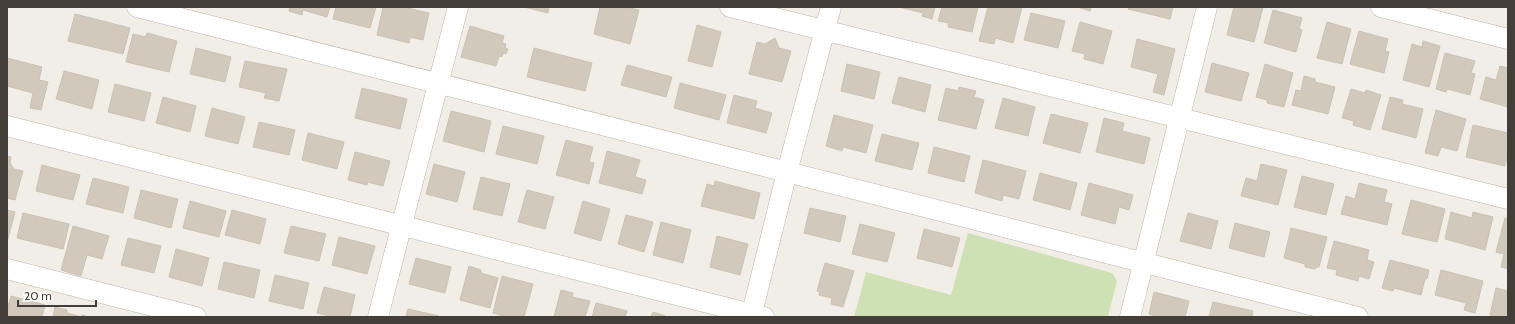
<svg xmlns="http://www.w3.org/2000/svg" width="1515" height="324" font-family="Cabin,sans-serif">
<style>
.green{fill:#cee1b4}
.building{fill:#d2c9bd;stroke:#cbc1b2}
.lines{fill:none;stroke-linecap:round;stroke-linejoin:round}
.minor-casing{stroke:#bcb5aa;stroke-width:21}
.minor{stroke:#fff;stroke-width:20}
</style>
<rect width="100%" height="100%" fill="#f1eee7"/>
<!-- green -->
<path class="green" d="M968,233L1112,273L1117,281L1108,317H854L866,272L951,295Z"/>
<!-- building -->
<path class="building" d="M290,7H330L327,17L303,10L302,15L289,11Z
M336,7H376L370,28L333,19Z
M383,7H403L429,13L423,40L410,37L409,43L377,35Z
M524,7H549L548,13Z
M600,7H625L639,10L630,44L594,34Z
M899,7H935L932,19L922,16L923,13Z
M942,7H978L972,32L948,27L949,23L938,21Z
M988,7H1022L1013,43L995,38L994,44L979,41Z
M1077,7H1091L1090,11Z
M1129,7H1173L1170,19L1128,9Z
M1234,7H1263L1254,42L1227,35Z
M1273,10L1302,18L1299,29L1302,30L1296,52L1264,43Z
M1031,13L1065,21L1058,48L1024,40Z
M75,14L130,28L123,54L68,41Z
M1080,22L1112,31L1103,64L1084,59L1085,54L1072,51Z
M1327,22L1351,29L1342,64L1317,58Z
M697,25L721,32L712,67L688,61Z
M470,26L504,36L502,43L506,44L505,48L508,49L506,54L503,53L502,57L499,56L496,66L461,57Z
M1359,31L1388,39L1385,51L1389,52L1384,73L1350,64Z
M147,33L177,41L169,72L126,62L133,34L146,37Z
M775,38L779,48L791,51L782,82L749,74L757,42L765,44Z
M1137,39L1175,49L1164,95L1153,92L1158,74L1131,67Z
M1423,41L1440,46L1429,87L1403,80L1412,44L1422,47Z
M196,48L231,57L225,82L190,74Z
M534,48L592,63L585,91L527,77Z
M1445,53L1475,61L1471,73L1475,74L1470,95L1447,89L1446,92L1436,89Z
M7,58L42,67L39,80L48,82L41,110L30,108L33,93L7,86Z
M245,61L287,69L279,101L264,98L266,93L239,87Z
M1212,63L1249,73L1241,101L1205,92Z
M847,64L880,72L874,99L841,91Z
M1265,64L1293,73L1284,107L1267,103V100L1256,97Z
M627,65L672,77L666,97L621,85Z
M1500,66L1508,68V107L1480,99L1486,77L1496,80Z
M64,71L99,80L92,109L56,99Z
M1304,76L1315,79V82L1335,87L1328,114L1292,105L1296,90L1301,91Z
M899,77L931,85L925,112L892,103Z
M680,83L726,95L719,120L674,108Z
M115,84L151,93L144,121L108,112Z
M959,87L976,91L974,97L984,100L976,129L938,120L946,88L958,91Z
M362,88L407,99L400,129L355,118Z
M1351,89L1365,93L1366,90L1381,95L1370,130L1353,125L1354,121L1342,118Z
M734,95L757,101L755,108L772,113L766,133L727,123Z
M163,97L196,106L190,132L156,123Z
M1390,97L1403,100L1402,104L1423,109L1416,138L1382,129Z
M1003,98L1035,107L1028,136L995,128Z
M212,108L245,117L238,144L205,136Z
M1436,110L1466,119L1457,151L1441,147L1438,156L1425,153Z
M451,111L491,121L484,152L443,141Z
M1051,114L1088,123L1080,153L1043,143Z
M834,115L873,125L866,153L843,147L842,151L826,146Z
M1104,118L1124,123L1122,131L1150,138L1144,164L1096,152Z
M259,122L295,130L289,155L253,147Z
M1473,125L1508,133V153L1505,166L1466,157Z
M503,126L544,136L537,164L496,154Z
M308,133L344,142L337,169L302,160Z
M882,134L919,143L912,170L875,161Z
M566,140L593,147L589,162L594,163L589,184L556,175Z
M934,147L970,156L964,182L928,173Z
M607,151L640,160L635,177L646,180L642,194L599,183Z
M355,152L390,161L383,186L368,182L367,185L348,180Z
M7,156L11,157L10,163L14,169L23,171L15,200L7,198Z
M983,160L1026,171L1019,199L1003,195L1002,201L975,193Z
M434,164L465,172L457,202L426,194Z
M1261,164L1287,170L1278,205L1241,196L1246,178L1257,181Z
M42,165L80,175L73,200L36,191Z
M1040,173L1077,183L1070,210L1033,200Z
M1302,176L1334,184L1326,215L1294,207Z
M481,177L510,184L502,216L473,209Z
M93,178L129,187L123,213L86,204Z
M715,181L760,193L754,219L701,206L707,184L714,186Z
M1089,183L1133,195L1129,210L1119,207L1115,224L1081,215Z
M1359,183L1387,190L1384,202L1392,204L1387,225L1341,214L1346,196L1355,199Z
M141,190L178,199L171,228L134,218Z
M527,190L554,197L545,229L518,222Z
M1411,200L1445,209L1437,242L1402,234Z
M190,201L226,211L219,237L183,228Z
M583,201L610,209L601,241L574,233Z
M810,208L846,216L840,242L804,233Z
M7,210L15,212L7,242Z
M232,210L266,219L260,244L225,235Z
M1451,212L1472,218L1473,212L1493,217L1485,250L1445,239Z
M23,213L69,224L63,249L17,238Z
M1188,213L1218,221L1211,249L1180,241Z
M626,215L653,222L644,252L618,244Z
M1505,218L1508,219V269L1501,267L1504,254L1496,252Z
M661,222L691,230L683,263L653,255Z
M1235,223L1270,232L1264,257L1229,248Z
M860,224L895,233L887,262L852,254Z
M73,226L109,236L102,259L87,255L81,276L61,270Z
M291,226L326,234L319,261L284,253Z
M1291,228L1327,237L1319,267H1316L1315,269L1305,267V264L1284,258Z
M924,229L960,238L952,267L917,258Z
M717,236L748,244L740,275L710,267Z
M339,237L375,246L367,274L332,265Z
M128,238L161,246L154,273L121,265Z
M1334,241L1369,250L1367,260L1374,262L1369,279L1359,276L1358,281L1336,275L1337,270L1327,268Z
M176,249L209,258L202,286L169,277Z
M416,258L451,267L445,293L409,284Z
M1390,260L1429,270L1427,279H1425L1421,295L1394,288L1393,291L1382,288Z
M224,262L260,270L254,298L218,289Z
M825,263L854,271L843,307L831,304L832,298L819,295L820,292L817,291Z
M469,266L481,270V273L498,278L490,308L460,300Z
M1441,270L1483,281L1475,313L1464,310L1466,303L1435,295Z
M275,275L309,283L303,309L269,301Z
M502,276L533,284L524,317H507L493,313Z
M324,287L355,295L350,317H334L317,313Z
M1496,288L1508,291V317H1499L1490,315Z
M561,290L573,293L572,297L590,301L585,317H554Z
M1154,292L1189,301L1185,317H1159L1149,314Z
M11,296L45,305L42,317H7V310Z
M1213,302L1253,311L1252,317H1209Z
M596,303L627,311L625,317H592Z
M55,307L67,310V313L82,317V315L89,317H53Z
M408,309L439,316V317H406Z
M653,312L665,316L651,317Z"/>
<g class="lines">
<defs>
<path id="minor" d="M137,7L1358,317
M730,7L1508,199
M1381,7L1508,39
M7,126L764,317
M7,269L196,317
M378,317L458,7
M751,317L787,172L831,7
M1130,317L1207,7"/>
</defs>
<!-- minor casing -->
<use href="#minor" class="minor-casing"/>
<!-- minor -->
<use href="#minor" class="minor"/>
</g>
<!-- border -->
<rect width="1515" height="324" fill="none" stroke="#433e37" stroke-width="16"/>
<!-- scale -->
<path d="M18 300v6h78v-6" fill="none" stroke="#433e37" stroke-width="2"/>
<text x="24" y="300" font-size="12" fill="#433e37" stroke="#ffffff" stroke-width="3" paint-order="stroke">20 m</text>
</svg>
